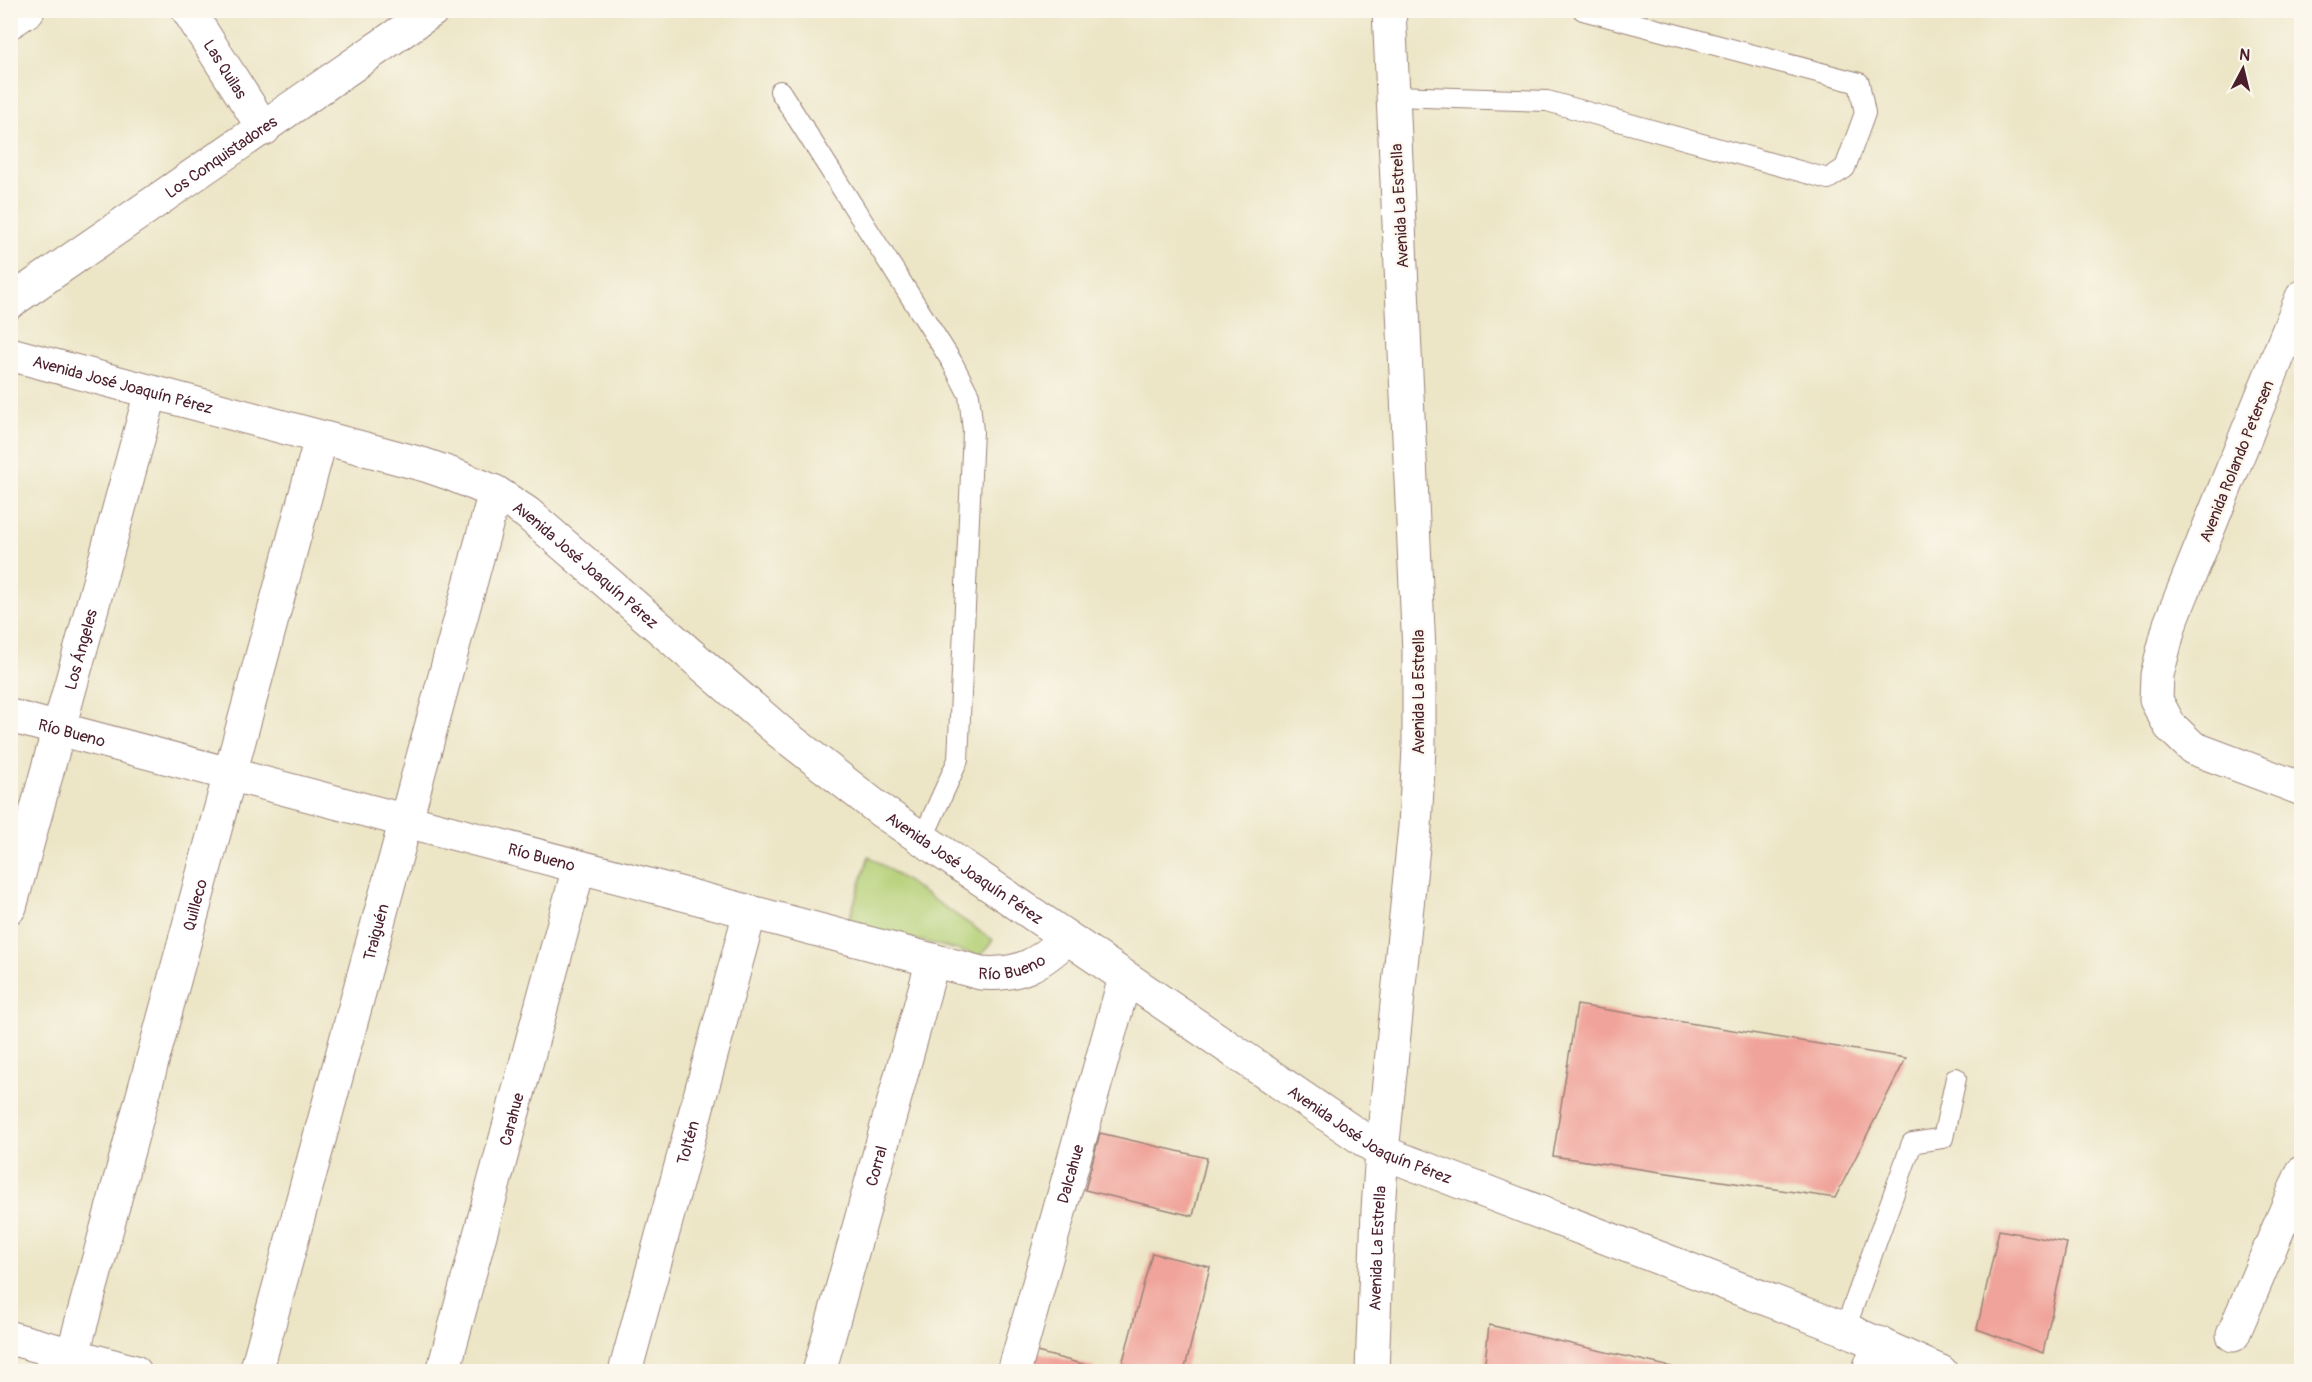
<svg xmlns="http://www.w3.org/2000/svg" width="2312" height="1382" font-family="Pangolin,sans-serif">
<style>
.green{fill:#b3cf75;stroke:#7e7750;stroke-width:1.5}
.building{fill:#f0a39a}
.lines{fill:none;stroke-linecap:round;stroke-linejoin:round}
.lane-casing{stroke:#9b8278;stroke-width:22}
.street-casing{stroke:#9b8278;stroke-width:35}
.secondary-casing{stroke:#9b8278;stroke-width:35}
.primary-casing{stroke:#9b8278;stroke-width:35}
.lane{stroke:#fff;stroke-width:20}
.street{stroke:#fff;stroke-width:33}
.secondary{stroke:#fff;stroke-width:33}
.primary{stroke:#fff;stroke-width:33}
.labels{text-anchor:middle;stroke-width:4.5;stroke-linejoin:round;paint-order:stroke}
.street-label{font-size:16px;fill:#4a1f2b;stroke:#fbf7ec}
</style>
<rect width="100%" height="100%" fill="#fbf7ec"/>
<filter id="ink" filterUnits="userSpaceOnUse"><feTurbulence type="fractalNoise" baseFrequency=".0167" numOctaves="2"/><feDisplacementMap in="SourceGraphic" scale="12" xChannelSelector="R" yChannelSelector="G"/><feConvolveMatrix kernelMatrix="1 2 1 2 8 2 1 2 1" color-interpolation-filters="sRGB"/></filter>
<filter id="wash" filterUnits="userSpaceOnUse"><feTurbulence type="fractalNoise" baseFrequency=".008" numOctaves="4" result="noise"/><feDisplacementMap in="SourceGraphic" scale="24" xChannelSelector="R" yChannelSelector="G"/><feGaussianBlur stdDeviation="1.35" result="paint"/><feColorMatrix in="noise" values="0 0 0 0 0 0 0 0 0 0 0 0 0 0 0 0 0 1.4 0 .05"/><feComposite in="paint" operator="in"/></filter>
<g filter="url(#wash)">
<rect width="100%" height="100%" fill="#ece5c6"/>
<!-- green -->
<path class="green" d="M869,856L993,940L981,956L848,923Z"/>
<g id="blocks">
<!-- building -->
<path class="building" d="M1577,1005L1906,1058L1835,1198L1553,1156Z
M1100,1133L1207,1158L1193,1216L1085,1190Z
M1999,1230L2067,1243L2043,1353L1977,1329Z
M1152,1253L1210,1267L1184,1372H1138L1121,1368Z
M1489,1325L1689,1371V1372H1484Z
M1033,1351L1094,1367L1093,1372H1028Z"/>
</g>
</g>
<g filter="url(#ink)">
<use href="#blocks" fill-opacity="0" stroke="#9b8278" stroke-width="1.5"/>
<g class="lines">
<defs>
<path id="lane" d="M780,91L952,362L969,395L973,431L958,760L922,840
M1393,96L1547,101L1828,179L1845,168L1865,113L1859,83L1583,10
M1845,1329L1912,1143L1943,1138L1956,1078"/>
<g id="street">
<path id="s1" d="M188,10L264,129"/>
<path d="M10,22L28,10"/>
<path d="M2302,297L2170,624L2157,675L2156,700L2170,726L2193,748L2302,789"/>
<path id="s2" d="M10,716L981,973C1019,976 1040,964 1067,938"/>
<path id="s3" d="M10,907L151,392"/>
<path d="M2233,1335L2302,1173"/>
<path d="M10,1338L135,1372"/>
<path id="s4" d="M68,1372L321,438"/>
<path id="s5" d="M256,1372L495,492"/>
<path id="s6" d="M443,1372L579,867"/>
<path id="s7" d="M625,1372L750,912"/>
<path id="s8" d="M819,1372L933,960"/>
<path id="s9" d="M1014,1372L1125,978"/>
</g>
<g id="secondary">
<path id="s10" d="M10,302L433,10"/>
<path id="s11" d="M1372,1372L1378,1210L1382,1152L1415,827L1419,748V651L1389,10"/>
<path d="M1868,1372L1879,1343"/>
</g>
<g id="primary">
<path id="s12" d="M10,354L425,465L451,474L495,492L527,513L780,732L880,810L1382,1152L1845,1329L1941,1372"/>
</g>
</defs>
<!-- lane casing -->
<use href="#lane" class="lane-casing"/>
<!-- street casing -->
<use href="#street" class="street-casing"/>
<!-- secondary casing -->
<use href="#secondary" class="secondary-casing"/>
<!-- primary casing -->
<use href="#primary" class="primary-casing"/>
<!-- lane -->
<use href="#lane" class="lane"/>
<!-- street -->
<use href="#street" class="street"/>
<!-- secondary -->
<use href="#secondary" class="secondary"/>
<!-- primary -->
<use href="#primary" class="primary"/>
</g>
</g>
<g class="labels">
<!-- street labels -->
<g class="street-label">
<text dy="6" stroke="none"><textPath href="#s1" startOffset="70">Las Quilas</textPath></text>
<text dy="6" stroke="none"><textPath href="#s10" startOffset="256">Los Conquistadores</textPath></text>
<text transform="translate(1399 206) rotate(-93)" y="6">Avenida La Estrella</text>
<text dy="6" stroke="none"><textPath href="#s12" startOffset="117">Avenida José Joaquín Pérez</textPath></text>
<text transform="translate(2236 461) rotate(-68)" y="6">Avenida Rolando Petersen</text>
<text dy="6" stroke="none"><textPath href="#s12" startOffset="621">Avenida José Joaquín Pérez</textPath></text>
<text dy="6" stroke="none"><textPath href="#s3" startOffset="267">Los Ángeles</textPath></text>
<text transform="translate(1418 692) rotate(-90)" y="6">Avenida La Estrella</text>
<text dy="6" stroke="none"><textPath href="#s2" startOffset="64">Río Bueno</textPath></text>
<text dy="6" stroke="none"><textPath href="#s2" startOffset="550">Río Bueno</textPath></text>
<text dy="6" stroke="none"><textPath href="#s12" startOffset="1107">Avenida José Joaquín Pérez</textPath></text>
<text dy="6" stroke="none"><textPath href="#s4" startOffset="484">Quilleco</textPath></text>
<text dy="6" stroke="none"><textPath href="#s5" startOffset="456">Traiguén</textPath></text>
<text dy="6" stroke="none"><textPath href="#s2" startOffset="1036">Río Bueno</textPath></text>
<text dy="6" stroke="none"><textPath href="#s6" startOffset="262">Carahue</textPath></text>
<text dy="6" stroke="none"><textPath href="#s12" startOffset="1593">Avenida José Joaquín Pérez</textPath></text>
<text dy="6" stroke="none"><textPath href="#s7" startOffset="238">Toltén</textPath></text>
<text dy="6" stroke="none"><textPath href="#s8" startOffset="214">Corral</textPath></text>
<text dy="6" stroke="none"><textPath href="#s9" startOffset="206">Dalcahue</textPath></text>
<text dy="6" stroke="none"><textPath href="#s11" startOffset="124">Avenida La Estrella</textPath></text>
</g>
</g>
<!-- margin -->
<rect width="2312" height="1382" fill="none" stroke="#fbf7ec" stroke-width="36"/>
<!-- north arrow -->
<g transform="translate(2243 69) rotate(7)" stroke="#fbf7ec" stroke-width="4.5" paint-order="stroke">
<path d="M0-4.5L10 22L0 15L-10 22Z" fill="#4a1f2b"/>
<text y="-9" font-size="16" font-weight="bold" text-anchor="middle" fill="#4a1f2b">N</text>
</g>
</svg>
